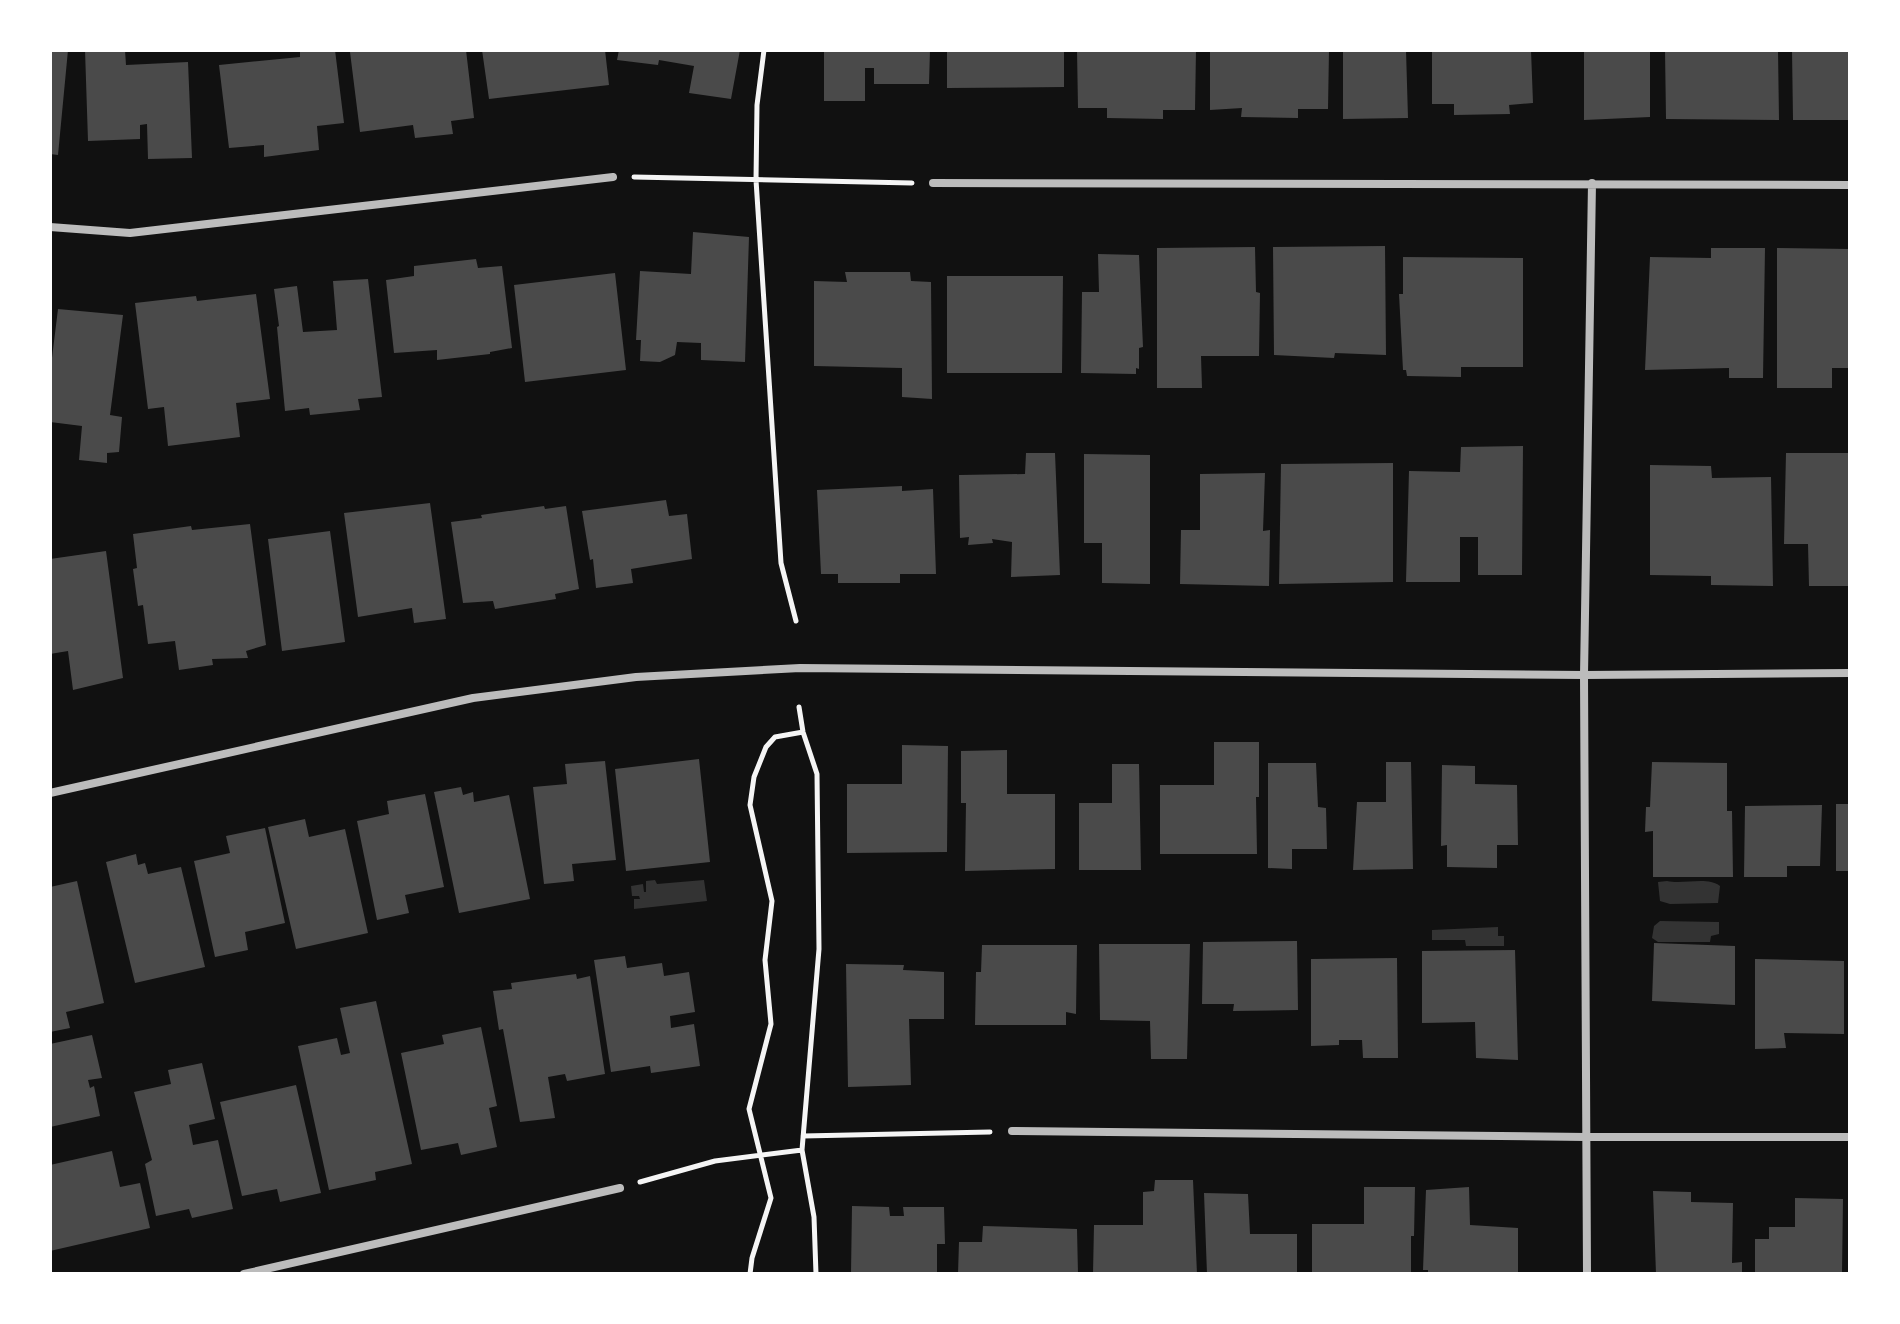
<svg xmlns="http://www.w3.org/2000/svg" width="1900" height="1324" font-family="'DejaVu Sans',sans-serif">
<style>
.water{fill:#333}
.building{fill:#4a4a4a}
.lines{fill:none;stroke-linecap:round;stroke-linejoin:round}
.path{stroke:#f5f5f5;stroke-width:5}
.minor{stroke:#bcbcbc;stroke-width:8}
</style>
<rect width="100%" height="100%" fill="#111"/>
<!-- water -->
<path class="water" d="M655,880L657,884L704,880L707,901L634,909V899H640L639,896H632L631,886L643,884L644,892H646V881Z
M1667,881C1683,885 1707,876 1720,886L1718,903L1670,904L1660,901L1658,882Z
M1660,921L1719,922V934L1711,936L1710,942H1658L1652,938L1654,926Z
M1498,927V936H1504V946H1466L1465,940H1432V930Z"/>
<!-- building -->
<path class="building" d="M50,50H68L58,155L50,154Z
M85,50H125L126,65L188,62L192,158L148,159L147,124L140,125V139L88,141Z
M335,50L344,123L317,126L319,150L264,157V145L229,148L219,65L300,57V51Z
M363,50H466L474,118L451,121L453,134L415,138L413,125L360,132L350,52Z
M482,50H605L609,85L489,99Z
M619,50H740L731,99L689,93L694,66L659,60L658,65L617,60Z
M824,50H930L929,84H874V68H865V101H824Z
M947,50H1064V87L947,88Z
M1077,50H1196L1195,110H1163V119L1107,118V108H1078Z
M1210,50H1329L1328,109H1298V118L1241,117L1242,108L1210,110Z
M1343,50H1406L1408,118L1343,119Z
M1432,50H1531L1533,103L1509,105L1510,114L1454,115V104H1432Z
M1584,50H1650V117L1584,120Z
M1665,50H1778L1779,120L1666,119Z
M1792,50H1850V120H1793Z
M693,232L749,237L745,362L701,360V343L677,342L675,355L660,362L640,361L641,340H636L640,271L691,274Z
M1385,246L1386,355L1335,353L1334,358L1274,355L1273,247Z
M1255,247L1256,292L1260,293L1259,356H1201L1202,388H1157V248Z
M1711,248H1765L1763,378H1729V368L1645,370L1650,257L1711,258Z
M1777,248L1850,249V368H1832V388H1777Z
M1098,254L1139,255L1143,347L1139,348V369L1136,368V374L1081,373L1082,292H1099Z
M1403,257L1523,258V367H1461V377L1407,376L1406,370H1403L1399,294H1403Z
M476,259L478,268L502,266L512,348L490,352V354L437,360V350L394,353L386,280L414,276V266Z
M845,272H910L911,281L931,282L932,399L902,397V368L814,366V281L847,282Z
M615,273L626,370L525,382L514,285Z
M947,276H1063L1062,373H947Z
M368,279L382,397L358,399L360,410L310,415L309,408L285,411L277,327L279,326L274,289L297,286L303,332L337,330L333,281Z
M256,294L270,399L236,403L240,437L168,446L164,407L148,409L135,303L196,296L197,301Z
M58,309L123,315L110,415L122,417L119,452L107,453V463L79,460L82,426L50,422V374Z
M1523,446L1522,575H1478V537H1460V582H1406L1409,471L1460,472L1461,447Z
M1026,453H1055L1060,575L1011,577L1012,542L992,539L993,543L968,545L969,537L960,538L959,475L1025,474Z
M1786,453H1850V586H1809L1808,544H1784Z
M1084,454L1150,455V584L1102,583V543H1084Z
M1393,463V582L1279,584L1281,464Z
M1650,465L1711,466L1712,478L1771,477L1773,586L1711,585V576L1650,575Z
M1265,473L1263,531L1270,530L1269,586L1180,584L1181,530H1200V474Z
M902,486V491L933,489L936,574H900V583H838V574H821L817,490Z
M666,500L669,516L687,514L692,559L631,569L633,583L596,588L593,559L590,560L582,511Z
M430,503L446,619L414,623L412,608L358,617L344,513Z
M544,506L545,509L566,506L579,589L555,594L556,599L495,609L493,601L463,603L451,522L482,518L481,515Z
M250,524L266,645L246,651L248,658L212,659L213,665L179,670L175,641L148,644L143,605L138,606L133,569L137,568L133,534L191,526L192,530Z
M330,531L345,642L282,651L268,539Z
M106,551L123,678L73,690L68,651L50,654V559Z
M1214,742H1259V797H1256L1257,854H1160V785H1214Z
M902,745L948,746L947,852L847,853V784H902Z
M1007,750V794H1055V869L965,871L966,803H961V751Z
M699,759L710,862L626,871L615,769Z
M605,761L616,860L572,864L574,881L544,884L533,787L567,784L565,764Z
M1386,762H1411L1413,869L1353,870L1357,802H1386Z
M1652,762L1727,763V811H1732L1733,877H1653V831L1645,832L1646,807H1650Z
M1268,763H1316L1318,807L1326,808L1327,849H1292V869L1268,868Z
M1112,764H1139L1141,870H1079V803H1112Z
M1442,765L1475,766V784L1517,785L1518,845H1497V868L1447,867V845L1441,846Z
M461,787L463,795L473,792L474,802L509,795L530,899L459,913L434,792Z
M425,794L444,887L405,895L409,913L377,920L357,821L389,814L387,801Z
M1836,804H1850V871H1836Z
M1822,805L1820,866H1787V877H1744L1745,806Z
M305,819L309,837L345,829L368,933L296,949L268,827Z
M265,828L285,923L245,932L248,950L215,957L194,861L230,853L226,836Z
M136,854L138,865L145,863L148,874L181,867L205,967L135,983L106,862Z
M77,881L104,1003L66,1012L70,1028L50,1032V887Z
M1297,941L1298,1010L1233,1011L1234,1004H1202L1203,942Z
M1654,943L1735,946V1005L1652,1001Z
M1099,944H1190L1187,1059H1151L1150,1021L1100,1020Z
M982,945H1077L1076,1014L1066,1012V1025H975L976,972H981Z
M1515,950L1518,1060L1476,1058L1475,1022L1422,1023V951Z
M625,956L627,968L662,963L664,976L689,972L695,1012L670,1016L671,1028L694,1024L700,1066L651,1073L650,1066L611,1072L594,960Z
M1397,958L1398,1058H1363L1362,1040H1339V1045L1311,1046V959Z
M1755,959L1844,961V1034L1784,1033L1786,1048L1755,1049Z
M846,964L904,965L903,970L944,972V1019H909L911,1085L848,1087Z
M576,974L577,979L590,976L605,1074L567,1081L565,1074L548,1077L555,1118L520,1122L503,1029L499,1030L493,991L512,989L511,983Z
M376,1001L412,1164L375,1172L376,1180L329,1190L298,1046L337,1038L341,1055L350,1053L340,1008Z
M481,1027L497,1106L489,1108L497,1147L461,1155L458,1143L421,1150L401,1053L444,1044L442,1035Z
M92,1035L102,1078L88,1080L90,1088L94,1086L100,1116L50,1127V1044Z
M202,1063L215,1119L189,1125L193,1145L218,1140L233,1209L192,1218L189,1209L156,1216L145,1164L152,1160L134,1092L171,1084L168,1070Z
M296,1085L321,1193L280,1202L277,1189L242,1196L220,1102Z
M112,1151L120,1187L140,1183L150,1228L50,1251V1165Z
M1155,1180H1193L1197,1274H1093L1094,1225H1143V1192L1154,1191Z
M1364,1187H1415L1414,1236H1411V1274H1312V1224H1364Z
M1469,1187L1470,1225L1518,1228V1274H1428V1270H1423L1426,1190Z
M1653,1191L1691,1192V1202L1733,1203L1732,1263L1742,1262V1274H1656Z
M1204,1193L1248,1194L1250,1234H1297V1274H1207Z
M1795,1198L1843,1199L1842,1274H1755V1239H1769V1227H1795Z
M852,1206L889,1207L890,1216H904L903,1207H944L945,1244H937V1274H851Z
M983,1226L1077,1229L1078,1274H958L959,1242H982Z"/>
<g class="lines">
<!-- path -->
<path class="path" d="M764,50L757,105L756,180L781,563L796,621
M634,177L912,183
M799,707L803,732L817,774L819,949L802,1150L814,1217L816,1274
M803,1136L990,1132
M640,1182L715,1161L802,1150
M750,1274L752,1258L771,1198L749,1109L771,1024L765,960L772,901L750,805L754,777L766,747L775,737L803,732"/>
<!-- minor -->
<path class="minor" d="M933,183L1850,185
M50,227L130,233L613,177
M50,793L473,698L636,677L800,668L1584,675L1850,673
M1012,1131L1586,1137H1850
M244,1274L620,1188
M1587,1274L1584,675L1592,183"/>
</g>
<!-- border -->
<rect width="1900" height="1324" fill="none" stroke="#ffffff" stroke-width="104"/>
</svg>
